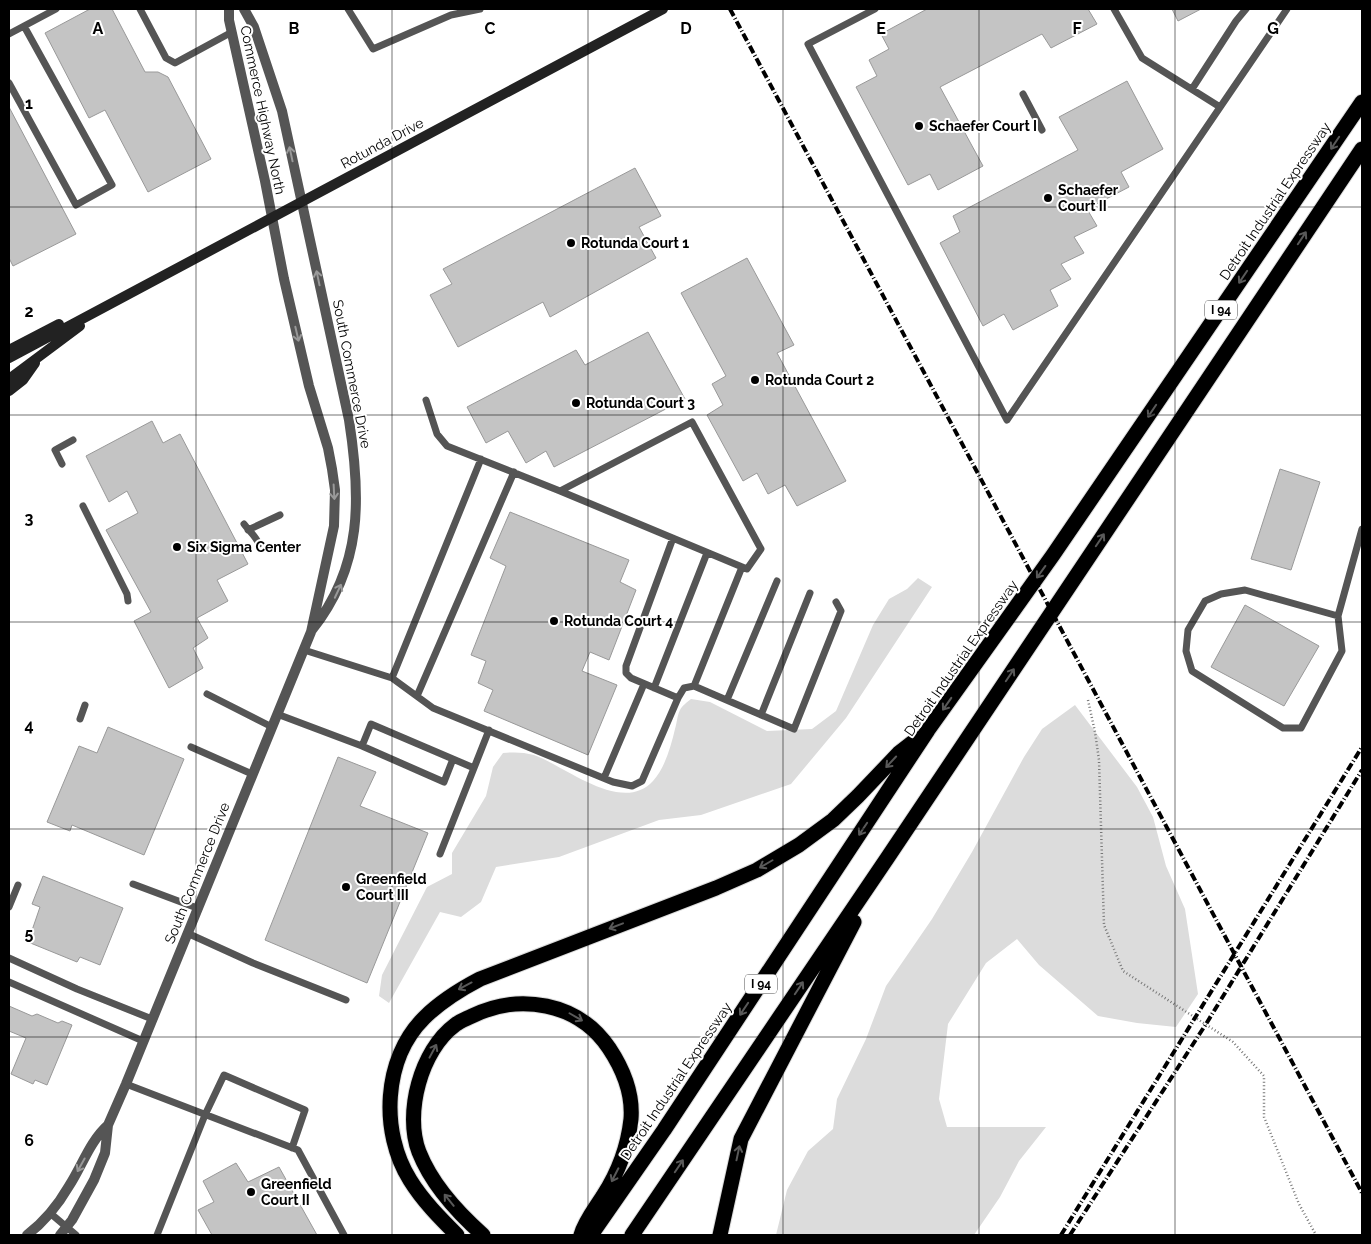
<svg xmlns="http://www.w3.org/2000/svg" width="1371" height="1244" font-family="Raleway,sans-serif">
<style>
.green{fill:#dcdcdc}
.building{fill:#c4c4c4;stroke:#999}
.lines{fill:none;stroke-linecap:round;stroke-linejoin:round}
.highway-casing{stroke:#dbdbdb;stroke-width:17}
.path{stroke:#777;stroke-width:2.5;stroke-dasharray:1 2.5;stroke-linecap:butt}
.lane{stroke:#555;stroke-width:7}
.street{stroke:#555;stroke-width:10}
.secondary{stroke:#222;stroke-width:10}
.highway{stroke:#000;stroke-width:15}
.rail{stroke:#000;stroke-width:4;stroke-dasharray:8 2.5 1 2.5;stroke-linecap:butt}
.oneway{stroke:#595959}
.oneway2{stroke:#999}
.grid{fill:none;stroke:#000;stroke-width:1;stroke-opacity:0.55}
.poi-dot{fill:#000;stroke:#fff;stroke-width:2}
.labels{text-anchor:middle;stroke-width:4;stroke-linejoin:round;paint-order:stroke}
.shield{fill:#fff;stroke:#4c4c4c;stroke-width:1}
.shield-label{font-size:12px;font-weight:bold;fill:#000}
.street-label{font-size:14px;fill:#000;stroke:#fff}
.poi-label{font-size:14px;font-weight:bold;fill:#000;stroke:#fff;text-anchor:start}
.grid-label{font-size:16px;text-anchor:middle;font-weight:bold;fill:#000;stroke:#fff;stroke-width:4;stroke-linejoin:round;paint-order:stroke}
</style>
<rect width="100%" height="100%" fill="#fff"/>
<!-- green -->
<path class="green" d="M918,578L932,587L846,718L791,784L701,815L659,820L559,857L496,867L481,902L461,917L440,912L389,1003L379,996L382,975L427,887L452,874V853L486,796L493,767L503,753C514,752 523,752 534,755C565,766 622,815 653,781C665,768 671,746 675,729C677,723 677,716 680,710C682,706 687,702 691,699L710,702L767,731L812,729L836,711L873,625L889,599L907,589Z
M1075,705L1137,787L1153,817L1166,866L1185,909L1198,994L1176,1027L1137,1023L1098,1016L1039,965L1017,939L986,963L948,1024L939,1099L947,1127H1046L1019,1161L1000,1197L974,1235H776L787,1190L808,1151L833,1129L837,1099L866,1039L886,986L932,919L972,852L1024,757L1042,729Z"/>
<!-- building -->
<path class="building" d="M90,9H112L145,72H158L168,77L211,159L148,192L105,110L89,118L45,33Z
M927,9H1088L1097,24L1051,48L1042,34L940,87L983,166L938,190L930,174L908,185L856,87L877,76L869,60L889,49L881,34Z
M1172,9H1201L1178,21Z
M1127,81L1163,149L1121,172L1129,187L1087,209L1097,226L1074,237L1084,253L1061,264L1071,279L1050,290L1058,306L1013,330L1004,314L983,326L940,243L960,232L953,216L1078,150L1059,117Z
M9,107L76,234L13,266L9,258Z
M635,168L661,216L639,227L656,258L550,317L543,302L458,347L430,295L452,284L443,269Z
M747,258L794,345L777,353L846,481L797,506L785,485L768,494L757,473L743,481L707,415L723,405L712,384L726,376L681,293Z
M648,332L685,399L554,467L546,451L526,463L508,431L486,443L467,407L576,350L585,365Z
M152,421L163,443L180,434L248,564L217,580L228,601L197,618L208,638L193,648L203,668L169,688L134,621L151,612L106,530L138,513L127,491L109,502L86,456Z
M1280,469L1320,482L1291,570L1251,559Z
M510,512L629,560L620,582L636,590L609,660L590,652L582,671L617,685L588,755L484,711L493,690L478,683L486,661L471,655L506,566L490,558Z
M1245,605L1319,646L1284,706L1211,667Z
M108,727L184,759L144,855L72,825L70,831L47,822L79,746L97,753Z
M338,757L376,772L360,806L428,833L367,983L265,940Z
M43,876L123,908L100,965L80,957L77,962L28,942L40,907L32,904Z
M9,1006L32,1016L37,1014L58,1023L62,1021L72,1025L47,1085L35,1080L33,1084L11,1074L26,1038L9,1031Z
M236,1163L248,1182L279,1167L317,1235H212L198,1210L214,1202L203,1181Z"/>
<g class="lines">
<defs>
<path id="highway" d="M457,1235C440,1218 423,1201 410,1180C380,1132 383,1059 424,1018C441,1001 459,990 480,979L716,888L757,870L799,845L833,820L858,796L899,753L917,739
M483,1235C457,1212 432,1185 419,1152C404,1113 421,1050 455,1025C460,1021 466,1019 472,1016C519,993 578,1002 609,1048C623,1069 633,1093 631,1119C628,1146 618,1173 603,1196C595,1209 585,1221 581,1235
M591,1235L664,1130L928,730L1053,555L1362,102
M632,1235L888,857L1362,149
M720,1235L741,1139L854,922"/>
</defs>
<!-- highway casing -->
<use href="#highway" class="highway-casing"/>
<!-- path -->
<path class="path" d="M1088,700L1095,732L1099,760L1104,925L1123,971L1233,1042L1264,1076V1117L1299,1204L1316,1235"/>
<!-- lane -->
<path class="lane" d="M140,9L166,58L175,63L232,32
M348,9L373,49L451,15L480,9
M875,9L808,44L1007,420L1287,9
M1114,9L1142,58L1220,107
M9,34L56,9
M9,83L76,205L112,185L24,26
M1192,89L1236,21L1246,9
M1023,94L1042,130
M426,400L437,434L447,446L560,491L692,422L761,549L747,569L560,491
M62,464L55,450L73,440
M83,506L127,594L128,601
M244,524C249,531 255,535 259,544
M248,530L280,515
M673,538L626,666V673L631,678L678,698
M1338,616L1245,590L1221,594L1205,601L1188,630L1186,651L1192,671L1283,728H1301L1342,651L1338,616L1362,529
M304,650L392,678L481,459
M392,678L433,708L613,782L632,786L642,781L678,698L684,688L694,686L794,729L841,611L836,602
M694,686L742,567
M654,688L707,553
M207,694L272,727
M417,696L514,472
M727,700L777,581
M277,714L362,746L371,724L474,768L489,730
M761,715L810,593
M80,719L85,705
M362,746L444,782L453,759
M191,747L252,774
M604,778L644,684
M440,854L474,768
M133,884L197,908
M9,907L18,885
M187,933L253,963L346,1000
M9,958L77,989L152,1019
M9,982L143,1041
M126,1084L298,1150L344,1235
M50,1213L76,1235
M157,1235L205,1115L224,1075L305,1110L292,1148"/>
<!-- street -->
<path class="street" d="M244,9L254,27L282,111L349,420C361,497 363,566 312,630
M27,1235C44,1222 58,1205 69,1186C82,1166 90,1141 108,1125
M60,1235L72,1220L94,1180L105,1153L108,1125L126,1084L311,632L334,526L335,490L332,469L328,448L309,386L284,279L265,181L229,20V9"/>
<!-- secondary -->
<path class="secondary" d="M9,350L59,324
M9,358L663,9
M9,379L80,326
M9,391L23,380L35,363"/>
<!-- highway -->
<use href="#highway" class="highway"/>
<!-- rail -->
<path class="rail" d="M730,9L1362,1193
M1061,1235L1362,747
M1070,1235L1206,1024L1362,770"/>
</g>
<!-- one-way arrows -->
<defs><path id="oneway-shaft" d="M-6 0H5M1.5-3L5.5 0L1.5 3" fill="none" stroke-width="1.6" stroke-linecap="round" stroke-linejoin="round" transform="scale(1.25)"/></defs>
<g class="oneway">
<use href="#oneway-shaft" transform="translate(1335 143) rotate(124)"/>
<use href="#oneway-shaft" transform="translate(1302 238) rotate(-56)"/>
<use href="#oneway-shaft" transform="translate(1243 277) rotate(124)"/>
<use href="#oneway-shaft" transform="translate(1152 411) rotate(124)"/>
<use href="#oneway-shaft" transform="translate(1100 540) rotate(-56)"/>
<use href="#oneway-shaft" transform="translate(1041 572) rotate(126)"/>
<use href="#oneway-shaft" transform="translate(1010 675) rotate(-56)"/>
<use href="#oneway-shaft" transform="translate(947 704) rotate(125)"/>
<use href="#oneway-shaft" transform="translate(891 762) rotate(133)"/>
<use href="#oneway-shaft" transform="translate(863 829) rotate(124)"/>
<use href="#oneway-shaft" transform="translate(766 864) rotate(150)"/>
<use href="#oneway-shaft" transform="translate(616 926) rotate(159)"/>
<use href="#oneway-shaft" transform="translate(465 986) rotate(152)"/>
<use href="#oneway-shaft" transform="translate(799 988) rotate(-56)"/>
<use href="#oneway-shaft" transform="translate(744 1009) rotate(124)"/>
<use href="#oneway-shaft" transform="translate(576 1017) rotate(30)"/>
<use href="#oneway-shaft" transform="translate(433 1051) rotate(-62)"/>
<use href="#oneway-shaft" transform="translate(738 1153) rotate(-78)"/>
<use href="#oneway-shaft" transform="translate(679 1166) rotate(-56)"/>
<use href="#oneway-shaft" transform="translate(615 1175) rotate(117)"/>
<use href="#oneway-shaft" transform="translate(449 1200) rotate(-129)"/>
</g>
<g class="oneway2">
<use href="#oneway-shaft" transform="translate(291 154) rotate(-102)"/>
<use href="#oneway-shaft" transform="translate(318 278) rotate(-102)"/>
<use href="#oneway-shaft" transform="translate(297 334) rotate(77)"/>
<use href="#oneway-shaft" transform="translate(334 492) rotate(87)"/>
<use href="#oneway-shaft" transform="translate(338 591) rotate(-65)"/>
<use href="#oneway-shaft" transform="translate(81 1165) rotate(119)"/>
</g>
<!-- grid -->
<path class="grid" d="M196,9V1235M392,9V1235M588,9V1235M783,9V1235M979,9V1235M1175,9V1235M9,207H1362M9,415H1362M9,622H1362M9,829H1362M9,1037H1362"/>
<!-- markers -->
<g class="poi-dot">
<circle cx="919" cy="126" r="5"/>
<circle cx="1048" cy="198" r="5"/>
<circle cx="571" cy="243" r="5"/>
<circle cx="755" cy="380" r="5"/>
<circle cx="576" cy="403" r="5"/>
<circle cx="177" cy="547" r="5"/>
<circle cx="554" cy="621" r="5"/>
<circle cx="346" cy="887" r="5"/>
<circle cx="251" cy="1192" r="5"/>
</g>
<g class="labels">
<!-- shield labels -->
<g class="shield">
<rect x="1205" y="300.5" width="32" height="19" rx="4"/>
<rect x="745" y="974.5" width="32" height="19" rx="4"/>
</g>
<g class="shield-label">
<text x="1221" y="314">I 94</text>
<text x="761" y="988">I 94</text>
</g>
<!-- street labels -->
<g class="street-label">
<text transform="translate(263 110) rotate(78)" y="5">Commerce Highway North</text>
<text transform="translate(382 143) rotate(-28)" y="5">Rotunda Drive</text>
<text transform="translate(1275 201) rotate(-56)" y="5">Detroit Industrial Expressway</text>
<text transform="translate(352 374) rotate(79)" y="5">South Commerce Drive</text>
<text transform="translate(961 658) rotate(-55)" y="5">Detroit Industrial Expressway</text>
<text transform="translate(197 873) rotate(-68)" y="5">South Commerce Drive</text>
<text transform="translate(676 1081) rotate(-56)" y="5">Detroit Industrial Expressway</text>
</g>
<!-- poi labels -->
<g class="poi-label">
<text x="929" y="131">Schaefer Court I</text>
<text x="1058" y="195">Schaefer<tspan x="1058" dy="16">Court II</tspan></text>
<text x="581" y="248">Rotunda Court 1</text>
<text x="765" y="385">Rotunda Court 2</text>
<text x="586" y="408">Rotunda Court 3</text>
<text x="187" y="552">Six Sigma Center</text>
<text x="564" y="626">Rotunda Court 4</text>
<text x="356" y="884">Greenfield<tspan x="356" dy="16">Court III</tspan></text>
<text x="261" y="1189">Greenfield<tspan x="261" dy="16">Court II</tspan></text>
</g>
</g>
<g class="grid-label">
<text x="98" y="34">A</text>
<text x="294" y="34">B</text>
<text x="490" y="34">C</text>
<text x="686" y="34">D</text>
<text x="881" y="34">E</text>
<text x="1077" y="34">F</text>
<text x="1273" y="34">G</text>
<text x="29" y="109">1</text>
<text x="29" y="317">2</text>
<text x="29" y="524">3</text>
<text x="29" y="731">4</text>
<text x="29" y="939">5</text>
<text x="29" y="1146">6</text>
</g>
<!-- border -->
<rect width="1371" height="1244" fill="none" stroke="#000000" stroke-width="20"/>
</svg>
